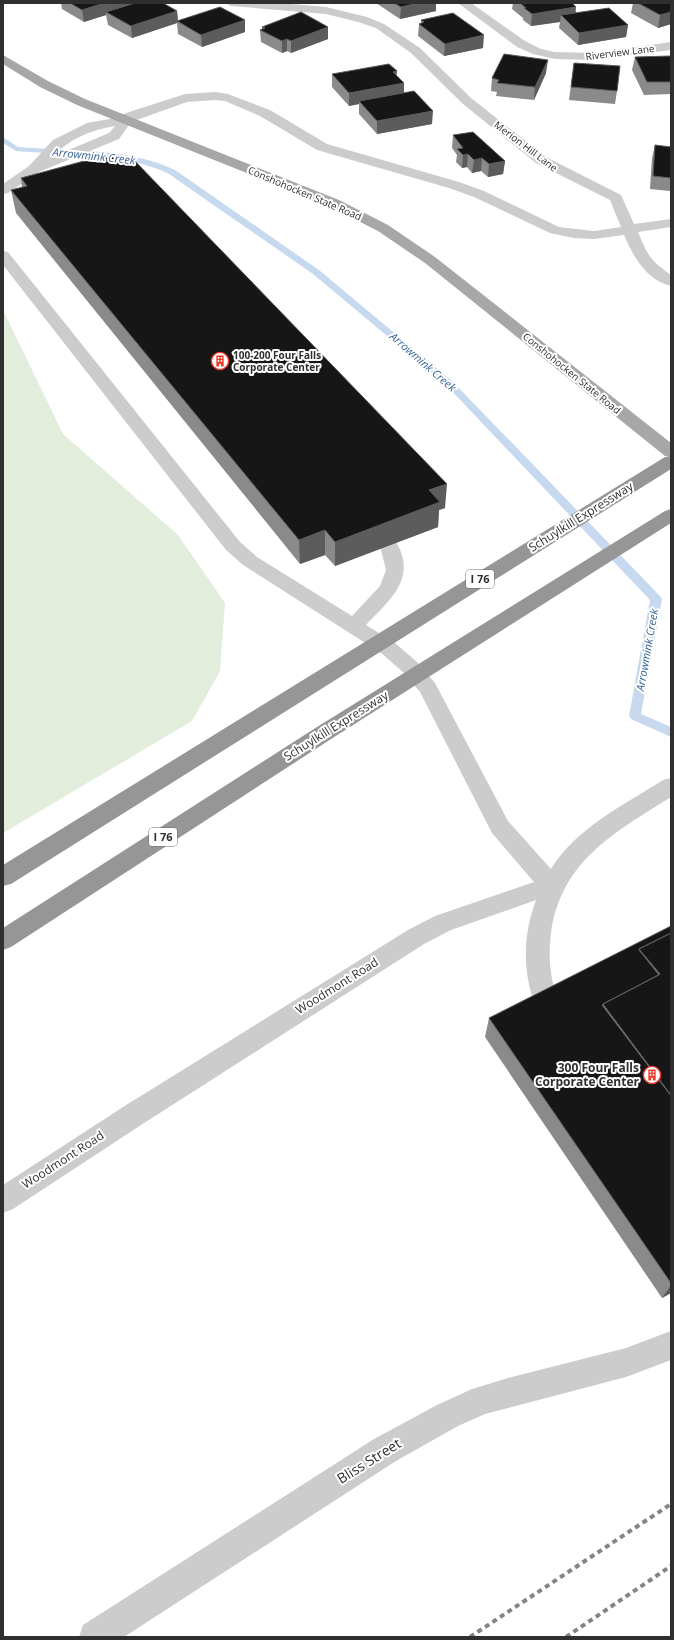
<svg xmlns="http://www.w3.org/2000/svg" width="674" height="1640" font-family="'Open Sans',sans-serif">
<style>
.green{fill:#e2eddc}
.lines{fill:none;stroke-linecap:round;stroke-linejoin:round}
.stream{fill:#c7d9ee;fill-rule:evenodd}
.minor{fill:#ccc;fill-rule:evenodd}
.major{fill:#a7a7a7;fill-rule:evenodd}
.highway{fill:#969696;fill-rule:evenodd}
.rail{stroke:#848484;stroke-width:4;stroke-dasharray:5 4;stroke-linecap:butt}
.wall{fill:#8a8a8a}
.shaded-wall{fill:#5c5c5c}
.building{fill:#161616;stroke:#5c5c5c}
.labels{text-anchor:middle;stroke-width:4;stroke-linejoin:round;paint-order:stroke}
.far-street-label{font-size:10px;fill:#2f2f2f;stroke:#fff}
.far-poi-label{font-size:10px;font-weight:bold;fill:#2f2f2f;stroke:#fff;text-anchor:start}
.far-water-label{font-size:11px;font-style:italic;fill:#376396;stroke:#fff}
.shield{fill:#fff;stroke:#6d6d6d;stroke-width:1}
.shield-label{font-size:11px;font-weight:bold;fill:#2f2f2f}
.street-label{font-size:12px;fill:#2f2f2f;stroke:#fff}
.poi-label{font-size:12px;font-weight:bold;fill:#2f2f2f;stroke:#fff;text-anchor:end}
.near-street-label{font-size:14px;fill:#2f2f2f;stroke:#fff}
</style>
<rect width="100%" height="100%" fill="#fff"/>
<!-- green -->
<path class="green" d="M3,310L63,434L178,535L225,603L220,671L192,721L3,833Z"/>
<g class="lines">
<!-- stream -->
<path class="stream" d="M3,137L18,147C68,151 130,148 175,170L319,270L453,382L660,596L662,599L641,714L671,727V737L631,719L629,716L650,600L447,386L313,274L169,174C128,153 63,155 16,151L3,143Z"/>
<!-- minor -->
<path class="minor" d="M225,3H280L326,7L367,17L384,24L420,48L471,98L546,157L621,195L634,224L671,219V227L638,232C648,256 650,260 671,275V286C646,280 633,256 624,235L594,239L574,238L550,233L474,197L449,188L317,150L260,116L225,101L215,100L187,102L131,122L119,139L39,172L8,193L3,194V184L29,166L53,140L87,123L121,117L123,114L185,94L215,92L228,94L270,110L327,144L459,182L484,191L559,227L594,231L621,227L610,200L536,163L463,104L411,53L376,28L358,22L326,14L231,6ZM115,126L109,133L52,157C69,139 91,130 115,126Z
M458,3H471L525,41L541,49L555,52L594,53L671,42V50L594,60L555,59L533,54L517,47Z
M3,251L8,252L240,542L257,557L352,616L380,586L386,570L380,546L382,542L389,540L396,542C418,578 389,601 366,625L395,643L417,662L435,683L508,821L551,869C576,828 624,805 663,780L671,778V797C615,832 561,861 551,933C547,964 552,990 565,1018L562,1026L553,1029L544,1026C523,984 520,944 536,900L451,930L424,944L141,1125L13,1209L3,1213V1185L123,1107L408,930L435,916L534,882L492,833L420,692L403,672L381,653L243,565L226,550L3,265Z
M671,1331V1360L626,1377L485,1414L458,1426L396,1461L124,1637H79L83,1625L374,1439L437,1405L472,1389L508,1378L626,1348Z"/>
<!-- major -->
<path class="major" d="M3,55L48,81L85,99L339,200L388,225L435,257L671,443V457L665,456L425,263L378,231L329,206L77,105L40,87L3,64Z"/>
<!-- highway -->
<path class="highway" d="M671,456V469L11,884L3,886V865L665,457Z
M671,509V523L331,739L11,947L3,950V928L317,727L665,511Z"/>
<!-- rail -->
<path class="rail" d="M470,1637L671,1504
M566,1637L671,1566"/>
</g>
<!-- wall -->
<path class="wall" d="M61,3H163L177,11L178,21L245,32L202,47L178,34L177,23L132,38L108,25L106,15L84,22L62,9Z
M376,3H436V11L400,19Z
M513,3H572L576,13L628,25L626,37L578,45L559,28L560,22L531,26L523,20V18L512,9Z
M633,3H671V24L658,28L631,13Z
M421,20L483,48L444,56L418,36L419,24L421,23Z
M262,27H328V39L291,53L287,51L282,53L261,42L260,30L262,29Z
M671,56V94L644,95L632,70L635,57Z
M574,63L617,91L615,104L569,100Z
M546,73L534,100L496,96L497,92L491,91L492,78Z
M332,74L396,75L404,93L432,124L377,134L359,114V104L349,106L332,87Z
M453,135L505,161L503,174L488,177L481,171L472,173L467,167L462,168L456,162L457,155L452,148Z
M655,145L671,147V188L670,191L650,189L652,158Z
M21,178L445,508L439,510L438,527L335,566L325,555L300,564L16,213L11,190L22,187Z
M671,926V1293L662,1298L485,1037L489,1018Z"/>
<!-- shaded-wall -->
<path class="shaded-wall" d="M104,3H135L106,12V15L84,22L82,10Z
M418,3H436V11L400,19L401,7Z
M576,7L575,20L561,15L560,22L531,26L532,14Z
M177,11L178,22L177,21V23L132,38L131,26Z
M671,12V24L658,28L660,15Z
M245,20V32L202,47L201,35Z
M628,25L626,37L578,45L579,33Z
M328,27V39L291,53V41Z
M484,35L483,48L444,56L445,44Z
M287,39V51L282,53V41Z
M548,60L546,73L534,100L535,87Z
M397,71L396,83L393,72Z
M404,83V96L359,101V104L349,106V93Z
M433,111L432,124L377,134V121Z
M468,154L467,167L462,168L463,155Z
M482,158L481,171L472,173L474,160Z
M505,161L503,174L488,177L489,164Z
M447,484L445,508L439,510L438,527L335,566V542L429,490Z
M325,530V555L300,564L299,540Z
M671,1285V1293L662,1298Z"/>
<!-- building -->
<path class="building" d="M70,3H104L82,10Z
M135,3H163L177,11L131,26L106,12Z
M394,3H418L401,7Z
M520,3H572L576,7L532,14L524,8H526Z
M638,3H671V12L660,15Z
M220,7L245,20L201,35L177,21Z
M609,8L628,25L579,33L561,15Z
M301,12L328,27L291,41L287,39L282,41L260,30L265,28L262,27Z
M453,13L484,35L445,44L419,24L424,22L421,20Z
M504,54L548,60L535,87L497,83L499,80L492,78Z
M671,56V82H647L635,57Z
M574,63L620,66L617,91L571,87Z
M389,64L397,71L393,72L404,83L349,93L332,74Z
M414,91L433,111L377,121L359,101Z
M473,132L505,161L489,164L482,158L474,160L468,154L463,155L457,149L463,148L453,135Z
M655,145L671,147V178L653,176Z
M110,154L118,163L133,159L447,484L429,490L440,502L335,542L325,530L299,540L11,190L27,186L21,178Z
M671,926V933L639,949V950L659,975L603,1004L602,1005L671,1096V1283L489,1018Z
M671,933V1095L603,1004L660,974L639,949Z"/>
<!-- icons -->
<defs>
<symbol id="building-ring" viewBox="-11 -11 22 22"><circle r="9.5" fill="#fff" stroke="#f03827" stroke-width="1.5"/><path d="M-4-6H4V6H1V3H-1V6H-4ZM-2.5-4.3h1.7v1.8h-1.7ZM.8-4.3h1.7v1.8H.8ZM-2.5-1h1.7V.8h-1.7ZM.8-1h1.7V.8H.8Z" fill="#f03827"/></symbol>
</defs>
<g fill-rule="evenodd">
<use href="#building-ring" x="210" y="351" width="20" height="20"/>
<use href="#building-ring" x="642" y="1065" width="20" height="20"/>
</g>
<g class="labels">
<!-- far-street labels -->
<g class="far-street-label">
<text transform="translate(620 52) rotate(-7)" y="4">Riverview Lane</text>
<text transform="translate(526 146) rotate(37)" y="4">Merion Hill Lane</text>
<text transform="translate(305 193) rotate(23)" y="4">Conshohocken State Road</text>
<text transform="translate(572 373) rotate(39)" y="4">Conshohocken State Road</text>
</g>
<!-- far-poi labels -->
<g class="far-poi-label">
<text x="233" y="359">100-200 Four Falls<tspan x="233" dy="12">Corporate Center</tspan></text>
</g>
<!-- far-water labels -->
<g class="far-water-label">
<text transform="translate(94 156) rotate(6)" y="4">Arrowmink Creek</text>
<text transform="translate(423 362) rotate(41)" y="4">Arrowmink Creek</text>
<text transform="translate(647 650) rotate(-80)" y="4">Arrowmink Creek</text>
</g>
<!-- shield labels -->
<g class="shield">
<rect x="466" y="570" width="28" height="18" rx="3"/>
<rect x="149" y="828" width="28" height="18" rx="3"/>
</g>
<g class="shield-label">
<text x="480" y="583">I 76</text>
<text x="163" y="841">I 76</text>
</g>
<!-- street labels -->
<g class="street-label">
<text transform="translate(581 517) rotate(-32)" y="4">Schuylkill Expressway</text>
<text transform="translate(336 726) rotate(-32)" y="4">Schuylkill Expressway</text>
<text transform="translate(337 986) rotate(-32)" y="4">Woodmont Road</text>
<text transform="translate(63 1160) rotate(-33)" y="4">Woodmont Road</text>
</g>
<!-- poi labels -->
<g class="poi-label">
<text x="639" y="1072">300 Four Falls<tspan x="639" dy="14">Corporate Center</tspan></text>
</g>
<!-- near-street labels -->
<g class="near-street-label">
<text transform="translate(369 1461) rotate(-32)" y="5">Bliss Street</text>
</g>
</g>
<!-- border -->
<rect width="674" height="1640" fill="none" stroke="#2f2f2f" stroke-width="8"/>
</svg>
